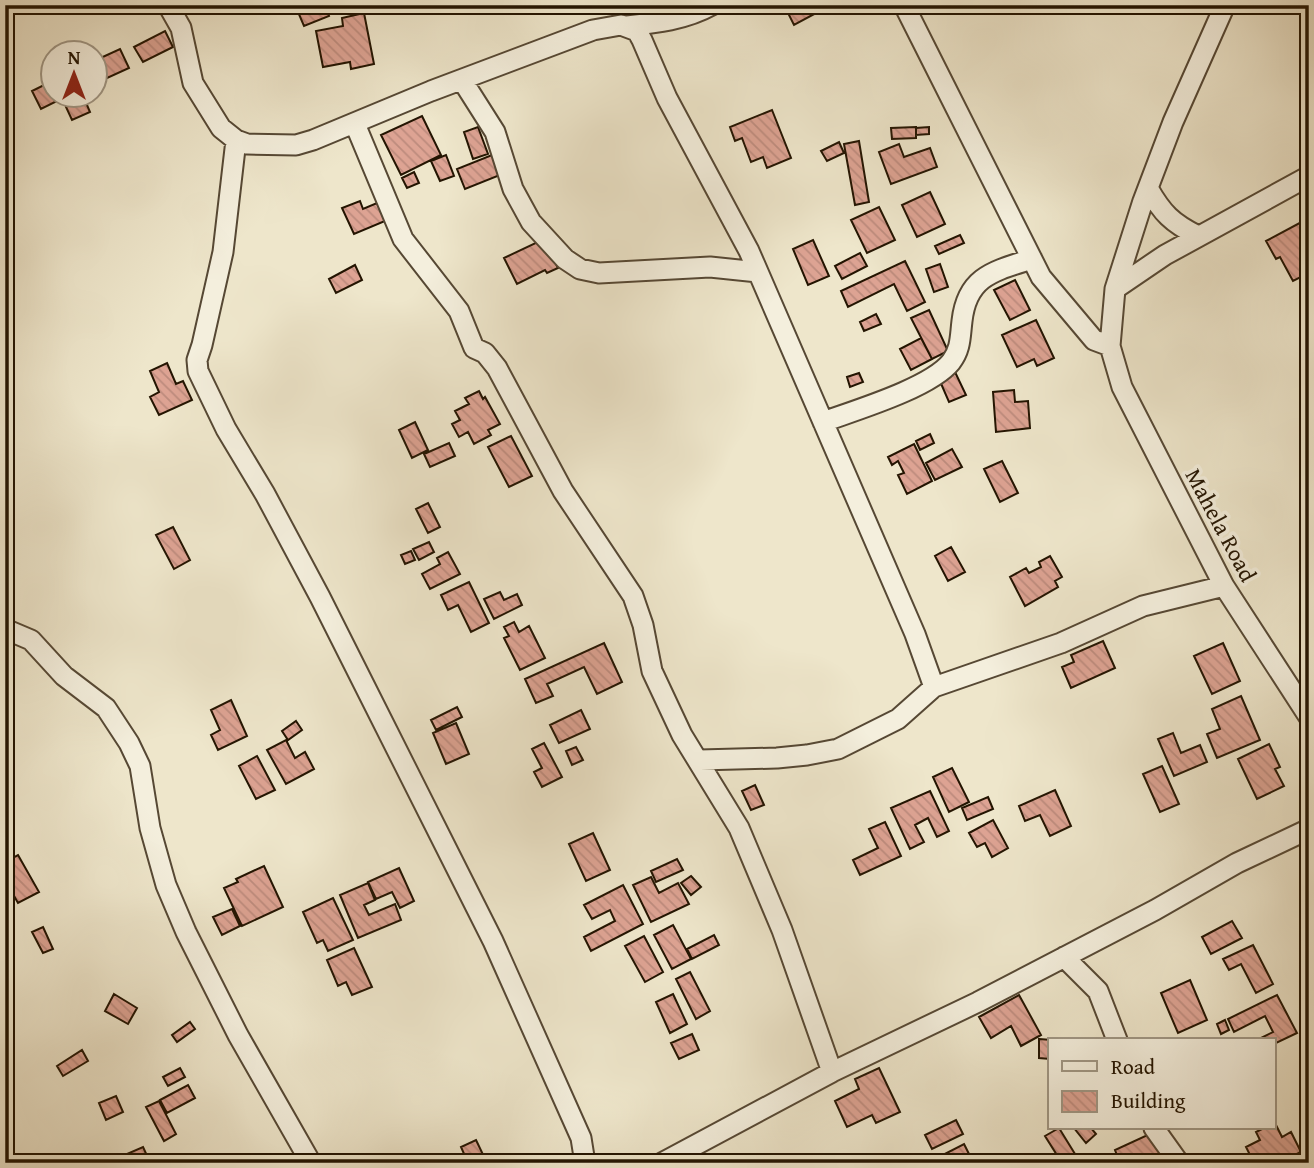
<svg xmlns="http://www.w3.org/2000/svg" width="1314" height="1168" font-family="'Gentium Book Plus',serif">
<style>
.building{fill:url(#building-back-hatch);stroke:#231401;stroke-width:2}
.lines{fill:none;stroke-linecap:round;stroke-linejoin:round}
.street-casing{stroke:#564834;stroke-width:23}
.street{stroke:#f4efdd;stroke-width:19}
.labels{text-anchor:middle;stroke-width:7;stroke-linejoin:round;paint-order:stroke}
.street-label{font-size:23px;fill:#231401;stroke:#f4efdd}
</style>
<defs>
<pattern id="building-back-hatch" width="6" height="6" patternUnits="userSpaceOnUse" patternTransform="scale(1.75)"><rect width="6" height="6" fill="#dda393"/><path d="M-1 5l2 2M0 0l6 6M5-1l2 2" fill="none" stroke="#bd8b7d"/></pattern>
</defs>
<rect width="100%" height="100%" fill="#eee6cb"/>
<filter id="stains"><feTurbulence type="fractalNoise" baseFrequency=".00286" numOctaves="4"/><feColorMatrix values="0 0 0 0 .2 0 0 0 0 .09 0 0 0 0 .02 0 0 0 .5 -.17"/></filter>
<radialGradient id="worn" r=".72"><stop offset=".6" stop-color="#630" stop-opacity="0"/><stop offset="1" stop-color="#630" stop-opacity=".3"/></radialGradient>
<!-- building -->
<path class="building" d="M295,5H325L329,16L304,26Z
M784,5H831L794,25Z
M364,13L374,64L351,69L350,62L323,67L316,31L343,26L342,18Z
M165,31L173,47L143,62L134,47Z
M120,49L129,68L94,84V61Z
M52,81V94H71L41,109L32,91Z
M84,98L90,112L72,120L66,107Z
M772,110L791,158L767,168L763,157L751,162L742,138L735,141L730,127Z
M422,116L441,155L401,175L381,135Z
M478,127L488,154L473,159L464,132Z
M916,127V138L892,139L891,128Z
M929,127V134L916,135V128Z
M859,141L869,202L855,205L844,144Z
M839,142L844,153L827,161L821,151Z
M899,144L904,157L930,148L937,167L891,184L879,152Z
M446,155L454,176L440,181L431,161Z
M492,155L500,175L465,189L457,169Z
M414,172L419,183L407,188L402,178Z
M930,192L945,224L917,237L902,205Z
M360,201L363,209L377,203L385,221L354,234L342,208Z
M879,207L895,240L867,253L851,220Z
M1309,218V273L1293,281L1280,257L1276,259L1266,241Z
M960,235L964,243L939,254L935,246Z
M544,239L558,268L547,273L545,270L517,284L504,258Z
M813,240L829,276L808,285L793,249Z
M860,253L867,266L842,279L835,266Z
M905,261L925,302L907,311L894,284L848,307L841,291Z
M940,264L948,287L934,292L926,269Z
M355,265L362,280L336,293L329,279Z
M1015,280L1030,310L1010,320L994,290Z
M929,310L948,351L932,359L911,318Z
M876,314L881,324L864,331L860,322Z
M1036,320L1054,358L1037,366L1034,359L1017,367L1002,335Z
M921,338L932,359L911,370L900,349Z
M167,363L176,384L183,381L192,400L159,415L150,397L159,392L150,371Z
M955,372L966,395L949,402L939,379Z
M859,373L863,382L850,387L847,377Z
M1014,390L1015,402L1028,401L1030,428L996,432L993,392Z
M479,391L483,399L485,397L500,424L488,430L491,435L474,444L468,432L459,437L452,424L460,420L455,411L469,404L465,398Z
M415,422L428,450L412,458L399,430Z
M930,434L934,443L920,450L916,441Z
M511,436L532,476L509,487L488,447Z
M449,443L455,456L430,467L424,454Z
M914,444L932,481L907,494L898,475L904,473L898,461L892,465L888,457Z
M952,449L962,467L935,480L926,463Z
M1002,461L1018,493L1000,502L984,469Z
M428,503L440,527L428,533L416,509Z
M173,527L190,560L174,569L156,535Z
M429,542L434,552L419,560L413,549Z
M951,547L965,572L948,581L935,556Z
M411,551L415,560L405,564L401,555Z
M448,552L460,574L430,589L422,574L440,564L437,558Z
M1050,556L1062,577L1055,581L1058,587L1025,606L1010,577L1026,568L1029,573L1041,567L1039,562Z
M469,582L489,623L471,632L458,605L448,610L441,595Z
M500,592L504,600L517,594L522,605L494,619L484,599Z
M514,622L519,632L529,626L545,658L520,670L504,638L509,636L504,627Z
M1103,641L1115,668L1071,688L1062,667L1074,662L1071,655Z
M604,643L622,682L597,694L584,667L547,684L553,696L536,703L525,679Z
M1223,643L1240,681L1212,694L1194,656Z
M1241,696L1260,740L1217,758L1207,734L1220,729L1212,709Z
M231,700L247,736L218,750L211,735L220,730L211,710Z
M457,707L462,717L436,730L431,720Z
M581,710L590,729L559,743L550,725Z
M296,721L302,730L288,740L282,731Z
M456,723L469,754L446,764L433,733Z
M1173,733L1181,753L1200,745L1207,762L1174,776L1158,739Z
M286,740L295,758L305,752L314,769L286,784L267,750Z
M544,743L562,777L542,787L534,772L542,768L532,749Z
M1269,744L1280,767L1275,769L1284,786L1257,799L1238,759Z
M576,747L583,760L572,765L566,751Z
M257,756L275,790L256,799L239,766Z
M1162,766L1179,804L1160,812L1143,774Z
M952,768L969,802L949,812L933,777Z
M755,785L764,805L751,810L742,791Z
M1055,790L1071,826L1050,836L1040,815L1025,821L1019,806Z
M930,791L949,831L937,837L928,818L915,825L924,842L910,849L891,808Z
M988,797L993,809L967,820L962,808Z
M993,820L1008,848L992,857L985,843L977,847L969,833Z
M885,822L901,856L860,875L853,860L878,848L869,829Z
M593,833L610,870L586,881L569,844Z
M18,855L39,892L18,903L5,880V862Z
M677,859L683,870L656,882L651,871Z
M264,866L283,907L242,926L224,888L238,882L236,879Z
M399,868L414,901L400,908L392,892L376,899L368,882Z
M691,876L701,887L691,895L681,883Z
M651,877L659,893L678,883L689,904L651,922L633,885Z
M368,883L375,900L364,905L369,915L395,904L401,920L358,938L340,895Z
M623,885L643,924L591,951L584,937L615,921L610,910L592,919L584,905Z
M333,898L353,940L328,951L323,940L317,943L303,912Z
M232,909L240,926L222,935L213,917Z
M1232,921L1242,938L1211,954L1202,937Z
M673,925L691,959L672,969L654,935Z
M43,927L53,949L43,953L32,932Z
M714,935L719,945L692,959L687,949Z
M644,936L663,972L645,982L625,946Z
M1253,945L1273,984L1256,993L1241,964L1229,970L1223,959Z
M354,948L372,987L352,995L346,982L338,986L327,960Z
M690,972L710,1011L696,1019L676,979Z
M1190,980L1207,1020L1178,1033L1161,993Z
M114,994L137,1008L128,1024L105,1011Z
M673,994L687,1024L670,1033L656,1002Z
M1019,995L1041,1035L1021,1046L1011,1026L991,1038L979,1017Z
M1277,995L1297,1033L1274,1044V1040H1257L1273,1032L1265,1016L1234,1032L1228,1019Z
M1225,1020L1229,1030L1221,1034L1217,1024Z
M190,1022L195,1029L177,1042L172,1035Z
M692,1034L699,1050L679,1059L671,1043Z
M1039,1039L1052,1040H1050V1059L1039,1058Z
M82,1050L88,1061L63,1076L57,1066Z
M180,1068L185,1077L168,1086L163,1077Z
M879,1068L900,1112L876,1123L872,1115L847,1127L835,1101L859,1089L855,1079Z
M188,1085L195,1098L167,1113L160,1100Z
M116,1096L123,1112L106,1120L99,1103Z
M159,1101L176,1134L164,1141L146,1107Z
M956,1120L963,1134L932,1149L925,1135Z
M1275,1123L1282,1137L1291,1132L1301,1152L1284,1160L1286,1163H1254L1246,1147L1260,1140L1256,1132L1264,1128H1274Z
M1059,1128L1075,1154L1062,1163L1045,1136Z
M1074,1128H1091L1096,1134L1086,1143Z
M1154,1132L1165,1156L1156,1160L1157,1163H1120L1115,1150Z
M476,1140L487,1163H468L461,1147Z
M964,1144L972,1160L968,1163H940L937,1158Z
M143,1147L149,1160L143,1163H123L120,1157Z"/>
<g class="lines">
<defs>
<path id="street" d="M168,5L181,28L193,83L221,128L236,140L247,144L296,145L313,140L431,91L593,30L621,25L637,31L642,40L667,98L749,251L915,634L934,687
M904,5L1041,277L1094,340L1110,346
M1225,5L1173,122L1143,201L1115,289L1110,346L1122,387L1224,586L1309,717
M627,26C656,23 685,20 712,5
M462,80L495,132L513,189L531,222L565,259L580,269L599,273L710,267L758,272
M355,124L403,239L459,311L474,348L485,353L497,368L563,491L633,596L643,625L652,671L682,735L739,828L782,930L832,1072
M236,140L223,252L202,345L197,360L198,371L226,429L265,494L320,597L493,941L581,1138L585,1163
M1148,188C1162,213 1172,223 1198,236
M1115,289L1165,255L1309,176
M823,422C856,410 930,388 951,362C961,349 960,337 962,321C967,276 994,271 1032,259
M5,629L31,640L64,676L106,708L129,743L140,766L150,828L166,885L186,932L238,1035L311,1163
M700,760L777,758L807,755L838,749L898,719L934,687L1061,643L1143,606L1224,586
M1064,957L1098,991L1117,1040
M1154,1128L1179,1163
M662,1163L832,1072L978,1002L1155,910L1237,863L1309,829"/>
</defs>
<!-- street casing -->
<use href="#street" class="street-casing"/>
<!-- street -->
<use href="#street" class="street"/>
</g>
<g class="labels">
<!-- street labels -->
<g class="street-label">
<text transform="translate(1221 525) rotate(62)" y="8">Mahela Road</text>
</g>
</g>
<!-- margin -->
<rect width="1314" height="1168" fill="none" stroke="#eee6cb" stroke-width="28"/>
<rect x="7" y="7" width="1300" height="1154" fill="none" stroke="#231401" stroke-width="3.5"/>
<rect x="14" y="14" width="1286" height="1140" fill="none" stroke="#231401" stroke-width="2"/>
<!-- legend -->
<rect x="1048" y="1038" width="228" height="91" fill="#f4efdd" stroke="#a09785" stroke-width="2"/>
<rect x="1062" y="1061" width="35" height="10" fill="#f4efdd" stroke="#a09785" stroke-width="2"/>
<text x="1111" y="1074" font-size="21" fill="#231401">Road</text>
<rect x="1062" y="1091" width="35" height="21" fill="url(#building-back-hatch)" stroke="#a09785" stroke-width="2"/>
<text x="1111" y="1108" font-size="21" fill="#231401">Building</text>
<!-- north arrow -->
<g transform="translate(74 74)"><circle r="33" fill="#f4efdd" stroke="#a09785" stroke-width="2"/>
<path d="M0-5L12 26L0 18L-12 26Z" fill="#8f2418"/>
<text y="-10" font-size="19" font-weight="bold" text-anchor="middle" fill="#231401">N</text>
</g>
<rect width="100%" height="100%" filter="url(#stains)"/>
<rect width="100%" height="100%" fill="url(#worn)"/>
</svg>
